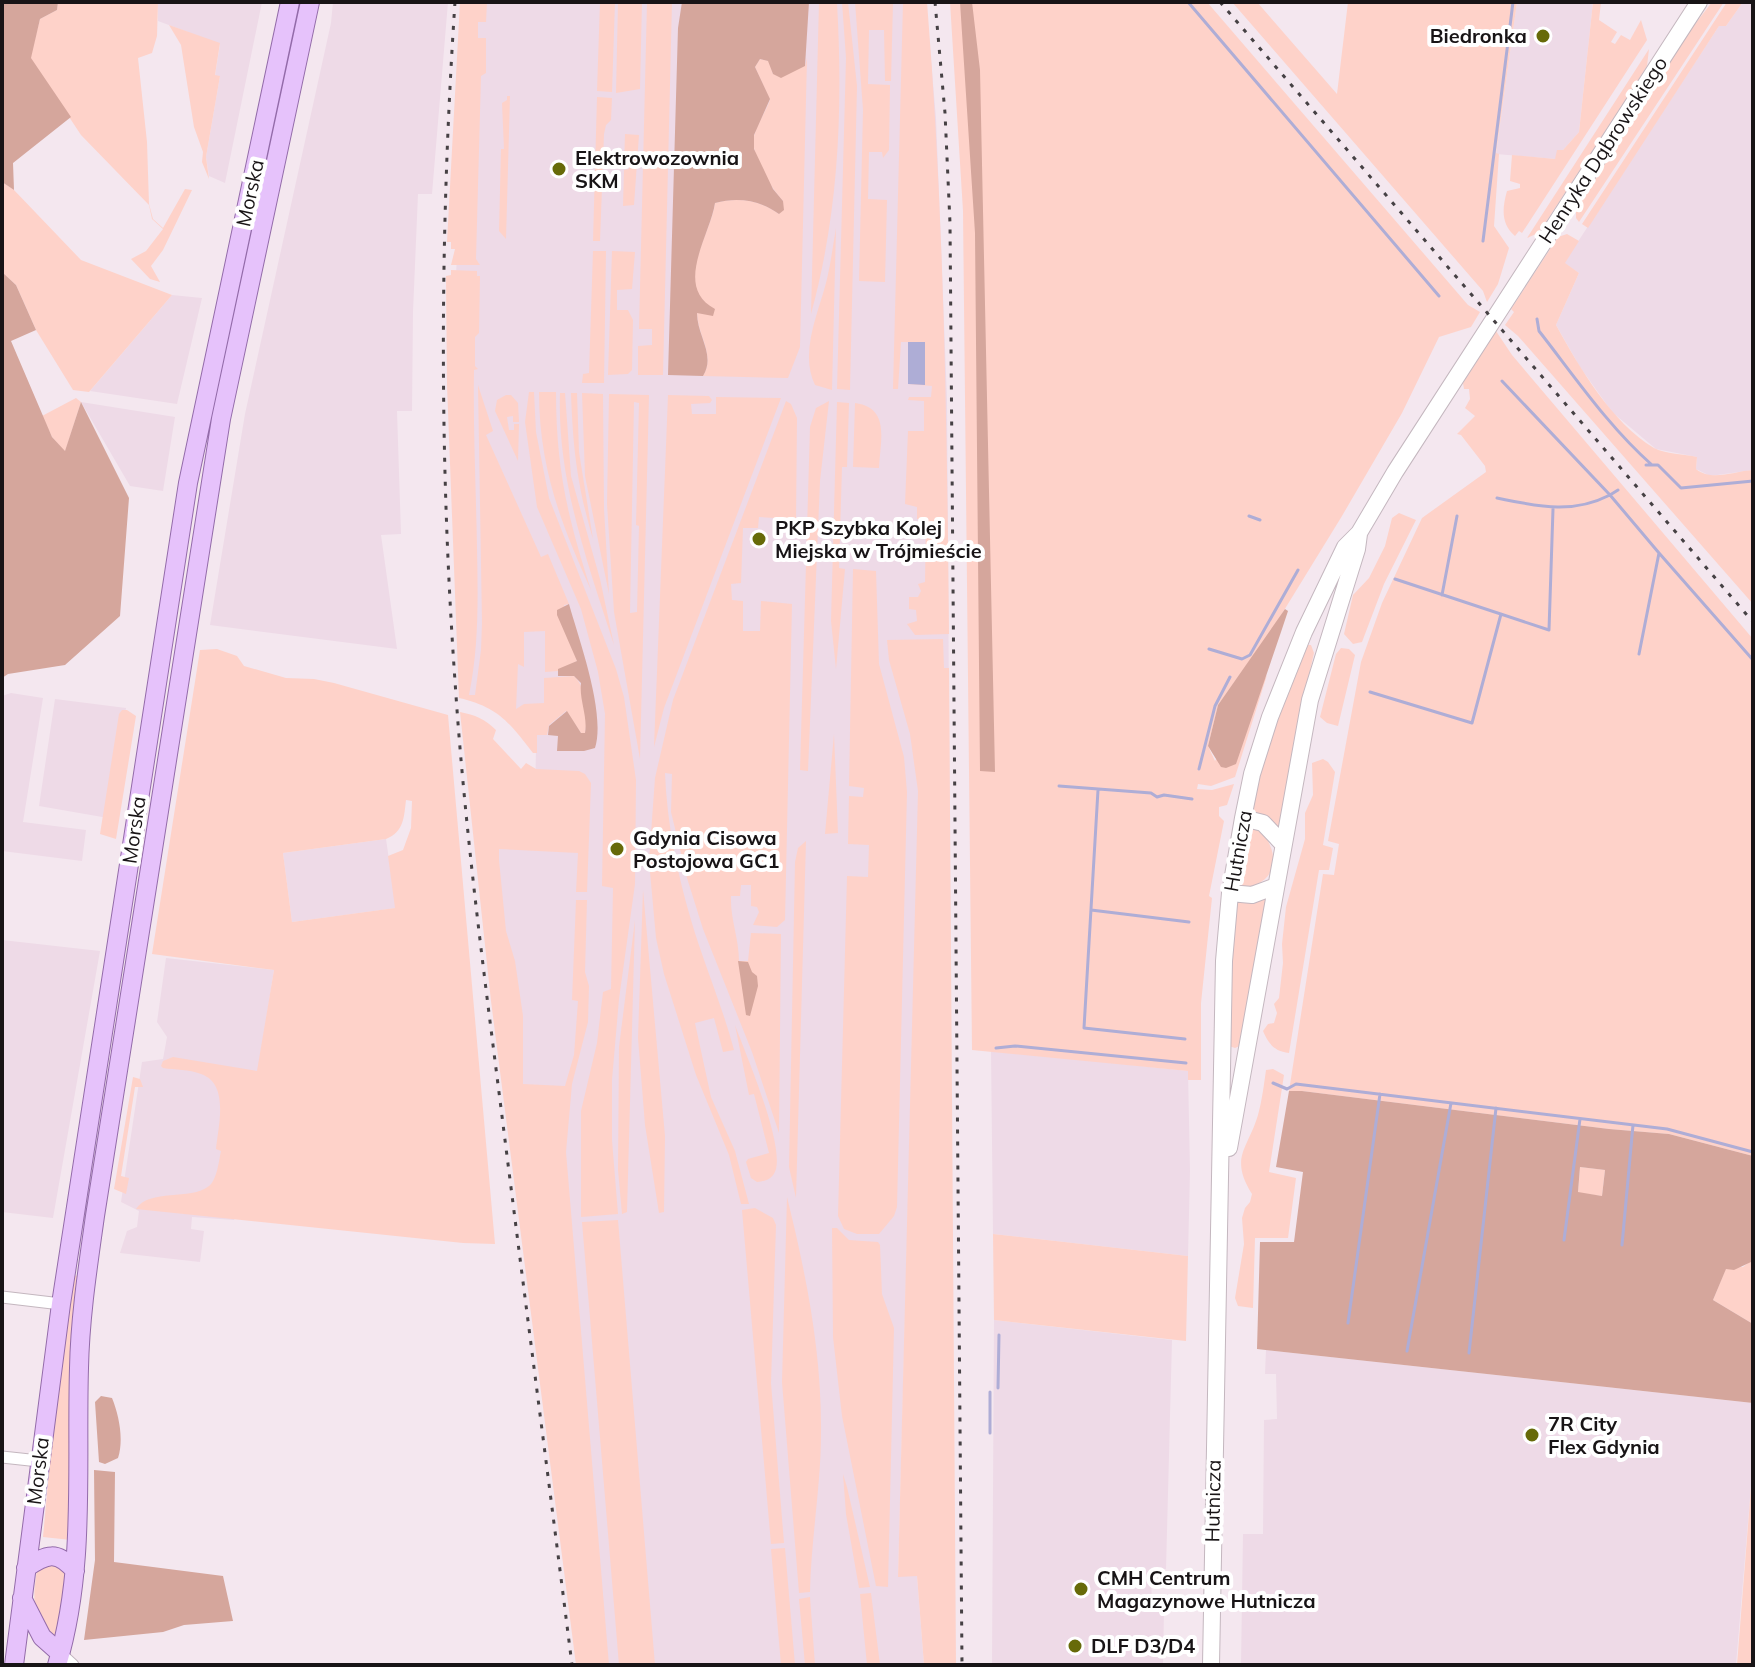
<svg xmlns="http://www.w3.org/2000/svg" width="1755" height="1667" font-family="Mulish,sans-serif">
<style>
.built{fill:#eedae7}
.green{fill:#fed2c9;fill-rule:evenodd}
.forest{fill:#d5a69c;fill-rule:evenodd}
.water{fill:#aeadd6}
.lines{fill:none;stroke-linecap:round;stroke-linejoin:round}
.stream{stroke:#aeadd6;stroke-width:3}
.minor-casing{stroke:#c4b7bf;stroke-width:13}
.secondary-casing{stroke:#c4b7bf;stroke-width:18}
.primary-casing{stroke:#936ba9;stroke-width:20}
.minor{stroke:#fff;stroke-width:11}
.secondary{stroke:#fff;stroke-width:16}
.primary{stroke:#e6c2fb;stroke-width:18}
.rail{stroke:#464144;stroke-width:3;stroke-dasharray:4 8;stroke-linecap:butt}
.poi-dot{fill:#676a09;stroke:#fff;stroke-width:3}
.labels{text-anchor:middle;stroke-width:8;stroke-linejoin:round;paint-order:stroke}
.poi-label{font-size:20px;font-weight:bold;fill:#181416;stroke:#fff;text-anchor:start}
.street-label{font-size:20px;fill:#181416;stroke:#fff}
</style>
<rect width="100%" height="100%" fill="#f4e7ef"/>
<!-- built -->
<path class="built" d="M158,2H262L225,183L209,176L206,157L220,76H215L220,44L158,21Z
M333,2H448L432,194H418L413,312L412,411H397L401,534L381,535L397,649L210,625L245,414L331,23Z
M468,2H926L936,118L947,399L951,1022H913L898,1576H917L924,1665H585L478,797L535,800L536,748L496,695H469L455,299Z
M1517,2H1593L1579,132L1555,159L1496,154Z
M1743,2H1753V470L1710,476L1696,469L1697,457L1656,449L1612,412L1580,367L1556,325L1579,273L1564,263L1719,26H1726Z
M172,295L202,298L177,404L90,391Z
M81,402L175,417L163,491L130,486Z
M11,693L43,698L23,822L86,830L82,861L2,851V696Z
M55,699L126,708L108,818L39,806Z
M386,839L396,908L292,922L283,853Z
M2,940L100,951L53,1218L2,1212Z
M166,958L274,970L234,1220L192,1217L191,1229L204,1231L200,1262L120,1253L127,1231L137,1227L139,1211L121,1202L142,1062L163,1059L167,1037L157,1022Z
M991,1050L1188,1071L1190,1171L1188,1256L993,1234Z
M994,1320L1172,1340L1166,1569L1151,1570L1152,1610H1164L1163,1665H992Z
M1266,1350L1753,1403V1462L1736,1665H1241L1243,1534H1263L1264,1420L1277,1419L1276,1374H1265Z"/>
<!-- green -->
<path class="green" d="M58,2H158L157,36L152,53L138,58L147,142L149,204L153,219L163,228L185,189L192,190L163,250L151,266L160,282L150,279L131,259L146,251L163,229L152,219L149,205L81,135L30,58L40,19L57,10Z
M460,2H487L486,22H478V38H486V73L481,76L476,259L480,265H451L455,249H451V242H447Z
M600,2H615L612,92L597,91Z
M618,2H642L640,89L616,93Z
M647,2H672L663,375H638V346L652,345V329H639Z
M819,2L837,3C843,108 839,212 811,314Z
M842,2H848L857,86L850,390L837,389L846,58Z
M855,2H893L891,81H885L884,30H869L868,84L890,85L889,150L883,158L882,152H869L868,199L887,200L885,282L859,281L863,110Z
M903,2H927C944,213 947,423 949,634L915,635L907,624L917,621L916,610L909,609V597H918L921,591L918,584L925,582L926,520L917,519V507L905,504L908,431H924V401L908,400L909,397H931L932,386L908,384V342H901L898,389H893Z
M950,2H1207L1468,305L1480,312L1471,327L1439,337L1402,413L1342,516L1275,625L1218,705L1208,746L1215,761L1267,675L1235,777L1211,786L1198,784L1197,789L1212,790L1234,784L1227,805L1219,807V816L1224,821L1209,896L1212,898L1201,1003V1080H1188V1071L972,1050L963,211Z
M1232,2H1257L1337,94L1348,2H1517L1496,153L1499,154L1494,226L1509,248L1498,284L1487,302L1483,291Z
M1593,2H1601L1599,20L1617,32L1611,42L1615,44L1621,35L1630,40L1641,20L1647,40L1522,233L1519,231L1515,236C1501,224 1502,209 1507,191L1520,188V184L1510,181L1512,155L1555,159L1557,150H1563L1579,132Z
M1712,2H1724L1579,222L1576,218V210L1679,45Z
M1727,2H1743L1726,26H1719L1588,228L1582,224Z
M169,25L220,43L215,75L220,76L206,157L209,179L202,162L203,152L194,127L181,45Z
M1649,49L1647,66L1641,76L1542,228L1536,234L1527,238Z
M807,58L800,347L788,378L703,376C716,355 697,335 697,312L707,305C704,301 698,295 696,290C687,266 712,227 715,203C738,197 759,200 779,214L783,201C770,186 750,156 754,136C757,124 766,111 770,100L755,67L760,59L769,61L773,74L805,66Z
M507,96H510L506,239L499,231L501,149H504L502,103L507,100Z
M597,97L612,98L611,120L606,125L604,134L600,241H593Z
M625,134L639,135L634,205L623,206L624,170L629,169V165L624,164Z
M2,182L14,190L81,260L172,295L89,392L73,390L36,330L16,285L2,272Z
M836,228L832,390L815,385C799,352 819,312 827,279C831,262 833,245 836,228Z
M1567,234L1579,241L1565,263L1579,273L1556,325C1579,367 1612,423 1654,448C1665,454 1685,454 1697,457L1696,469C1712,482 1734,471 1753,470V604L1518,336L1505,325L1514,312L1511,309L1558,237Z
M593,251H606L604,383H582L583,374L589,373Z
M612,251L635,252L632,289L617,290V310H628L633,320L632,370L628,374L608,375Z
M451,270L477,271V276H480L479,333L475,337V366L478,369L474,370C473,429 476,489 477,548C478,598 479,647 469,695H475L481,650L482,623L478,385L493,431L486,435L541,557L548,554L569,604L564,605L577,661L558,671L545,672V631L524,632V667L518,664L516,709L524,704L544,703V678L574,676C587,688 588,717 585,734L581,733L566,711L549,725L547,735H537V753H533C509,722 498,707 459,698L447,385L446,276L451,275Z
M1496,331L1512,355L1753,639V1156L1669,1134L1609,1129L1302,1091H1289L1323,874L1334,875L1339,844L1328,841L1361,662L1382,603L1422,518L1486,472L1485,466L1461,435L1457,434L1475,416L1465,408L1470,399L1469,389H1464L1463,383Z
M529,392H534L536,432L549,498L616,669L624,697L636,780L635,884L619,999L612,1080V1140L618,1214L581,1217V1111L597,1043L603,992L611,989L613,888L602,886L605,714L598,672L581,609L537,507L525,422Z
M539,392H556C556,469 568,519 591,590C561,524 539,467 539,392Z
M560,393H565L571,476L600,579L614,645C588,563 557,481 560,393Z
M571,393H577L579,452L593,539C577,485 573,448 571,393Z
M582,393L603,394L604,509L609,594L585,476Z
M609,394L649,395L640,759L614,612L607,504ZM634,402L639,403L636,525L639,526L637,612L630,613Z
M506,395H511L518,403L519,422H513V416L507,417L509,430H514V424H519L518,461L495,411L497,400Z
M668,395L709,396L712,400L710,403L691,404L692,414H716V397L781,398L664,708L654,747Z
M76,398L81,402L65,452L52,437L42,416Z
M786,401L791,404L797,418L796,523H775V518L759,517L758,528H743L741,583L731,584L732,600L743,601V631H760L761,601L792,604L785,920L777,927L753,925L759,912L757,907L751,906V885H741L740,896H731C730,919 739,938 739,961H748L751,933L781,934L779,1133L752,1052L703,929L687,878L671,812L672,774L665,773C667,824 677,872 691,920C704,964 722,1005 734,1050L723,1052L714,1018L695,1023L711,1097L735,1151L749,1204H741L729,1155L696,1075L664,974L656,938L649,861L655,778L673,700Z
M829,401L820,481L808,771L800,770L810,427L816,408Z
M837,402L849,403L847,467H842L839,568L845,569L836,669L831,621Z
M855,403C891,408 880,441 879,468L853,467Z
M1399,513L1416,520L1384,584L1362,642L1353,644L1344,634L1353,595L1369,578L1385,546L1392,518Z
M853,569L876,571L879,664L904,757L907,792L897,1207L894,1216L879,1234H857L844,1229L838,1216L847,876L868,877L869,845L848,844L849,796L863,797L864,788L849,786Z
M943,639L944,668H949L956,1665H924L917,1576L898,1577L918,791L910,734L889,660L887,640Z
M1305,645H1311L1314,653L1294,740L1279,830L1251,813L1265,751Z
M1341,648L1349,649L1355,655L1338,726L1327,723L1320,717L1336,654Z
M217,649L237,656L244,666L286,678L314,679L334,683L448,715L495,1244L463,1243L136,1209C150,1188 190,1201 209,1186C217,1180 219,1160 221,1151L216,1149C218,1127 230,1084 201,1074C189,1069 175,1070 163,1068L161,1066L163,1061L173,1057L257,1071L274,970L152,954L200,650ZM406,800L412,801L411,828L403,850L388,856L395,908L292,922L283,853L386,839C404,832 404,817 406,800Z
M122,710H127L136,716L116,839L100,834L119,714Z
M460,712C475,715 485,719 496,730L493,739L521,769L526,763L536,769L579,771L585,774L591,783L587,892H576L578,853L499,849V860L506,931L515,961L523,1016V1084L565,1086L574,1055L578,1001L572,1000L576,900H587L585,972L589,986L588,1022L572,1084L566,1152L609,1665H576L491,1001Z
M834,734L838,833L825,834Z
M1323,759L1328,762L1335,772L1323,845L1333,848L1329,870H1319L1289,1053C1275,1051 1269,1045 1263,1031L1268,1024L1274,1023L1277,1013L1274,1004L1279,998L1283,963L1282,944L1286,907L1305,839V813L1313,795L1312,763Z
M1248,827L1258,828C1283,853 1278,887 1238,888Z
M806,841L796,1198L789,1167L795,862L798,848Z
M643,890L665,1136L664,1212L659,1213L645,1125L638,1038Z
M1268,895L1242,1045L1235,1048L1229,1046L1228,978L1236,902Z
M635,920L627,1212L622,1214L618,1170L619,1047Z
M735,1025C746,1055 783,1140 776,1169C773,1179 766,1181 757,1182L751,1178L746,1162L748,1159L769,1153L754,1094L749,1095Z
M1273,1069L1284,1075L1269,1172L1296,1178L1288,1238H1255L1253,1308L1238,1306L1235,1298L1244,1244L1242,1218L1245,1208L1250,1202L1252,1194C1229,1157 1248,1149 1258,1115C1262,1101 1264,1084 1266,1070Z
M133,1077L140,1079L143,1087H135L121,1176L129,1178L126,1194L114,1189Z
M1580,1167L1605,1170L1602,1196L1578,1193Z
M787,1197C806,1274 822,1353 821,1433C821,1486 811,1539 810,1592L799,1593L782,1382Z
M755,1208L773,1218L776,1225L771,1383L784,1543L771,1544L742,1210Z
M618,1220L655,1665H619L582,1222Z
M832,1228H837L849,1240L878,1242L880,1245L882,1294L894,1328L888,1587L876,1586L842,1416L833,1337Z
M993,1234L1188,1256L1186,1341L994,1320Z
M1753,1259V1324L1713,1300L1726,1268L1743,1267Z
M72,1275L79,1276L71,1540L43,1537L59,1364Z
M1753,1462V1665H1737Z
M843,1474L847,1487L870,1587L859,1588L846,1514Z
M785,1548L795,1665H781L771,1549Z
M47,1562L66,1570L62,1619L53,1644C35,1612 31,1608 37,1570Z
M871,1593L880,1665H867L860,1594Z
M810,1597L815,1665H805L799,1599Z"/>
<!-- forest -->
<path class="forest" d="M2,2H58L57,10L40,19L31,58L71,117L13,163L14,190L2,182Z
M682,2H809L805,66L781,78L773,74L768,61L760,59L755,67L770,99L754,135V149L773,189L783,201L784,210L779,214C759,200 738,197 715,203C710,236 673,287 715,309L713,316L697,313C697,336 716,355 703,376L668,375L678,28Z
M960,2H972L980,70L995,772L980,771L975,233Z
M2,272L16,285L36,330L11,341L52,437L65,451L81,402L129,498L120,616L65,665L8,674L2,678Z
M569,604C579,640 606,713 595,748L584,751H557L558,736L548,735L549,726L567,711L581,733H585C588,716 579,700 581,683L574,676H558V669L577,661L557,615V610Z
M1285,609L1288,611L1281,632L1236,764L1226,768L1221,767L1208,746L1218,705Z
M738,961L748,962L752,972L757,976L758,986L750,1016L746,1015Z
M1289,1091H1302L1609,1129L1669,1134L1753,1156V1259L1751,1262L1734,1270L1726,1269L1713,1300L1753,1324V1403L1257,1349L1260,1242H1294L1303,1172L1276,1167ZM1580,1167L1605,1170L1602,1196L1578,1192Z
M101,1396L112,1398C119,1415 124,1440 118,1458L105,1464L99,1462L95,1402Z
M94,1470L115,1472L114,1562L223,1576L233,1621L184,1625L163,1632L84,1640L95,1560Z"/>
<!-- water -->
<path class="water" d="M908,342H925V385L908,384Z"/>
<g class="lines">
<!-- stream -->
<path class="stream" d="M1188,2L1439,296
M1483,241L1513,2
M1537,319L1539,331C1575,377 1608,426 1652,465
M1502,381L1610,495L1618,490
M1646,465H1658L1681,488L1753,481
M1497,498C1537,506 1571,515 1610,495L1659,553L1639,654
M1249,516L1260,520
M1659,553L1753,660
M1395,579L1549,630L1553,509
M1442,595L1457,516
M1209,649L1242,659L1250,655L1298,570
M1370,692L1472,723L1501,614
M1199,769L1215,706L1230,677
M1059,786L1151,793L1157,797L1164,795L1192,799
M1098,790L1084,1028L1185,1039
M1091,910L1189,922
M996,1048L1015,1046L1186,1063
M1273,1083L1287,1089L1296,1084L1667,1129L1753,1152
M1564,1240L1580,1119
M1622,1245L1633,1125
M1348,1323L1380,1094
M1407,1351L1451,1103
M1469,1353L1496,1108
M998,1388L999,1335
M990,1433V1392"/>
<defs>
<path id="minor" d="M2,1297L61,1304
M2,1457L39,1461
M60,1653L73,1665"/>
<path id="secondary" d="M1243,818L1263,823L1282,843
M1230,893L1252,895L1276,886
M1229,1148L1310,700L1357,549L1359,534
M1211,1665L1224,961L1230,893L1243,818L1252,774L1270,717L1304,632L1345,547L1359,533L1395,472L1699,2"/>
<path id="primary" d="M26,1568C47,1554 57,1550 75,1571
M22,1598L42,1637L60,1653
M14,1665L61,1304L188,483L290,2
M57,1665C86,1568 76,1468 79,1368C80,1317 88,1266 95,1216L221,419L310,2"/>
</defs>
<!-- minor casing -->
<use href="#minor" class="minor-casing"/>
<!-- secondary casing -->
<use href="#secondary" class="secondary-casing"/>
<!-- primary casing -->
<use href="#primary" class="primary-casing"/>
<!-- minor -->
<use href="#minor" class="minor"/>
<!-- secondary -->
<use href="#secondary" class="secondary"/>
<!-- primary -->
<use href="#primary" class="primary"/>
<!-- rail -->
<path class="rail" d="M455,2C440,228 439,455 455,681C465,835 486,988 505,1140C527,1315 550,1490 572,1665
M935,2L945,113L950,223L962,1665
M1220,2L1753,622"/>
</g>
<!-- markers -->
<g class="poi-dot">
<circle cx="1543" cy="36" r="8"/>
<circle cx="559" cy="169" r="8"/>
<circle cx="759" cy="539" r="8"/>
<circle cx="617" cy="849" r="8"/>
<circle cx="1532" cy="1435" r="8"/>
<circle cx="1081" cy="1589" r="8"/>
<circle cx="1075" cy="1646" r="8"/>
</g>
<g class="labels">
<!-- poi labels -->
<g class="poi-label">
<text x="1527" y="43" text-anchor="end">Biedronka</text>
<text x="575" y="165">Elektrowozownia<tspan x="575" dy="23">SKM</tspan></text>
<text x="775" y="535">PKP Szybka Kolej<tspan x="775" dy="23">Miejska w Trójmieście</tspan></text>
<text x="633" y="845">Gdynia Cisowa<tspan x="633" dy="23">Postojowa GC1</tspan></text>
<text x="1548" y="1431">7R City<tspan x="1548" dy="23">Flex Gdynia</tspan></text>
<text x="1097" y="1585">CMH Centrum<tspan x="1097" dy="23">Magazynowe Hutnicza</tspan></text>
<text x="1091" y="1653">DLF D3/D4</text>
</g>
<!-- street labels -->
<g class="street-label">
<text transform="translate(1603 150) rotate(-57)" y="7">Henryka Dąbrowskiego</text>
<text transform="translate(250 193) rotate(-78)" y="7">Morska</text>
<text transform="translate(134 830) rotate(-82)" y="7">Morska</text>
<text transform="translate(1238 851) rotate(-80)" y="7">Hutnicza</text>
<text transform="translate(38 1471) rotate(-83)" y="7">Morska</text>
<text transform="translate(1213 1501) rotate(-89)" y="7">Hutnicza</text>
</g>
</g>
<!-- border -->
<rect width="1755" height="1667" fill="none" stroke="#181416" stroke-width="8"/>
</svg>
